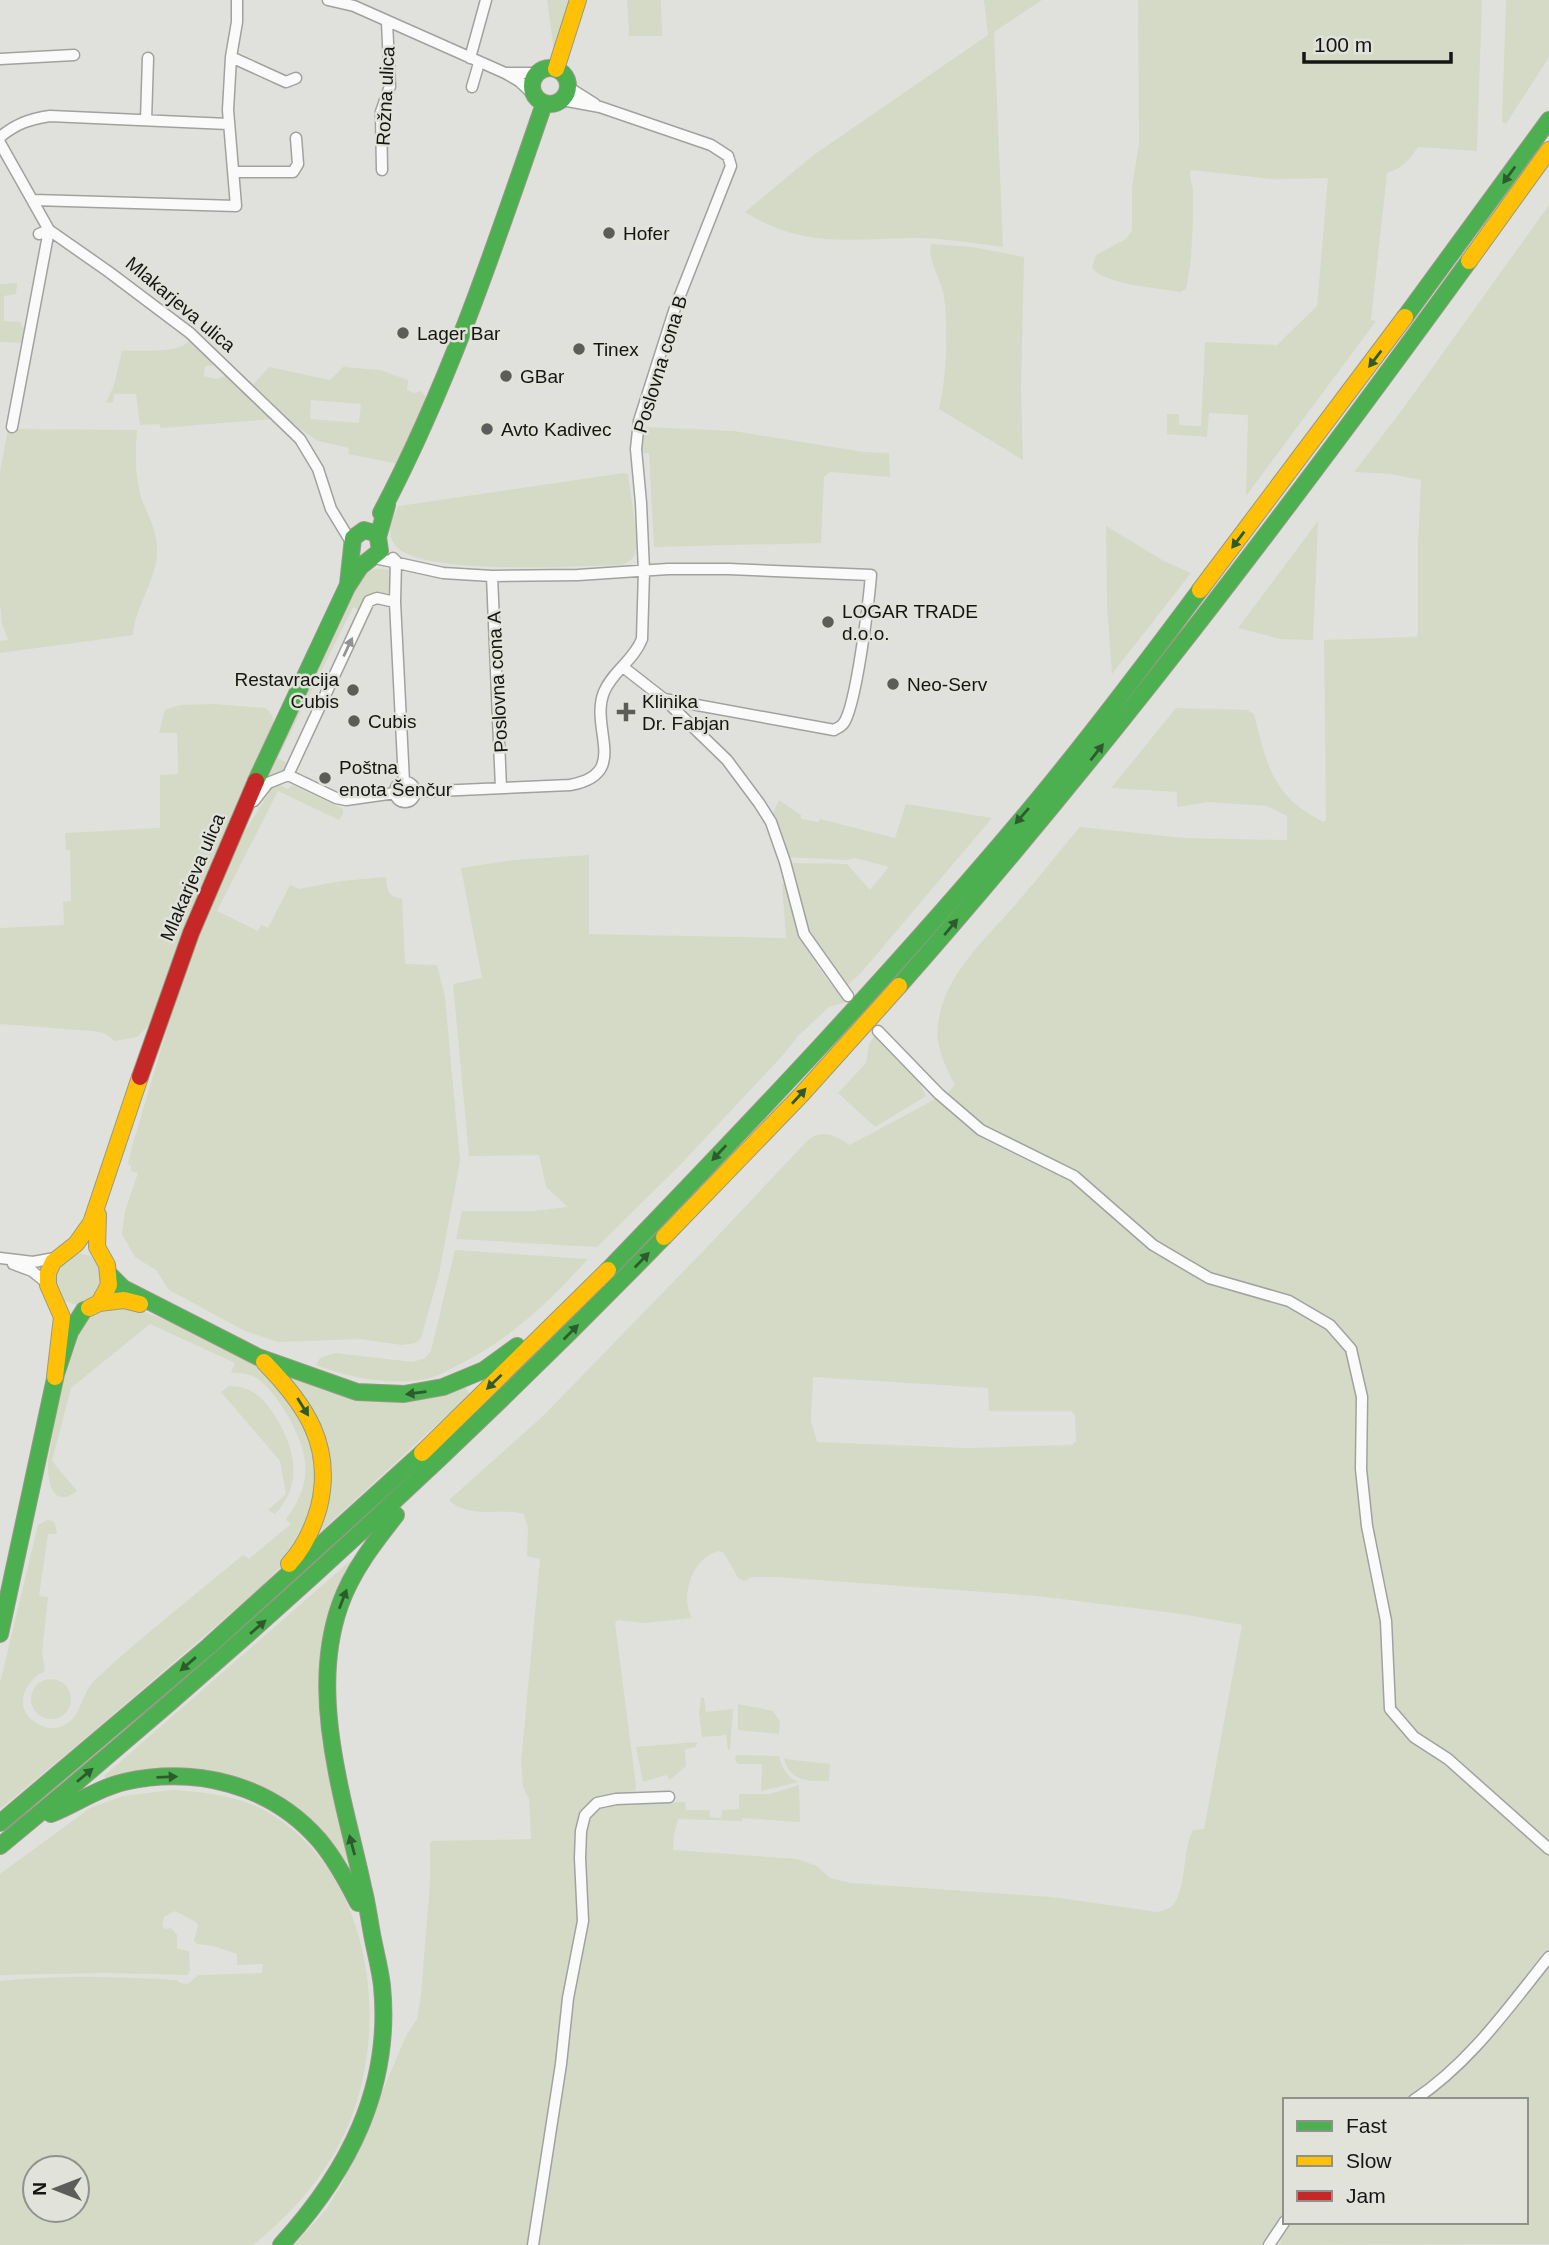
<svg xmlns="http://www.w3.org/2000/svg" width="1549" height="2245" font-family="Arial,sans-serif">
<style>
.green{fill:#d4dac6;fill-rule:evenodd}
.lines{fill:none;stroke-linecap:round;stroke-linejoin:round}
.street-casing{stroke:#a1a29f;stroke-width:13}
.fast-casing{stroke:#969a86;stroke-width:18}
.slow-casing{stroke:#969a86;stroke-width:18}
.jam-casing{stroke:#969a86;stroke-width:18}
.street{stroke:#fafafa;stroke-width:10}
.fast{stroke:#4caf50;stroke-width:16}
.slow{stroke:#ffc107;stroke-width:16}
.jam{stroke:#c62828;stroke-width:16}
.oneway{fill:#2e5b2e}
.oneway2{fill:#939392}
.poi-dot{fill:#5c5d59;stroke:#e1e3da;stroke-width:2.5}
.labels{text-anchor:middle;stroke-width:5;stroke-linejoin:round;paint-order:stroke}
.street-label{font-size:19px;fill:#151613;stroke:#e1e3da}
.poi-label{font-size:19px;fill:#151613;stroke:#e1e3da;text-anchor:start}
</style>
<rect width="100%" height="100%" fill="#e0e1dc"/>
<!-- green -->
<path class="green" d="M547,0H571L554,51Z
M627,0H661L662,36H629Z
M984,0H1042L994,32L1003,247C973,243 943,238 912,238C848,239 803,248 745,212L815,154L988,35Z
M1138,0H1482L1477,151L1418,147C1409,160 1403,168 1387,173L1371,320L1376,321L1246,496L1248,415L1209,413L1207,437L1167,434V414H1179V425L1201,426L1205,342L1277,345L1317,306L1328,178L1273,179L1191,170C1188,178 1193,184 1193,192C1193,224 1193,257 1186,289L1180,292C1159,288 1105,285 1092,268L1096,255L1126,239L1132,230V187L1139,144Z
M1506,0H1549V57L1506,124L1502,122Z
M1549,205V2244L1280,2245L1281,2240L1276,2235L1269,2237L1262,2245H294L326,2210L343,2182L407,2034L417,2019L421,1995L430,1882V1843L432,1841L531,1839L529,1799L523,1787L521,1762L540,1559L527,1556L528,1528L524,1514C500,1507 468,1520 449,1500L543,1416L711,1243L807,1141C822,1128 835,1135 850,1145L937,1098L948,1097L947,1094L955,1085C945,1066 935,1046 938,1024C944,975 984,941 1015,905C1037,880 1058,853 1080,827L1184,838L1287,840V816L1267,806L1208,802L1177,807V792L1111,788L1176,708L1247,710L1254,714C1267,765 1272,797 1324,822L1326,820L1324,640L1415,637L1418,635V543L1421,480L1390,474L1354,472L1402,410ZM813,1377L988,1388L989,1411H1071L1075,1415L1076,1441L1072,1445L968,1448L817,1442L811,1421ZM720,1551L724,1553L738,1578L744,1581L753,1577H777L1037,1596L1182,1614L1242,1625L1204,1829L1193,1830C1182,1850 1187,1888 1173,1905C1169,1909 1164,1910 1158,1912L1052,1897L851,1883L830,1878L817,1866L797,1859L673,1850L674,1835L678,1819L742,1821V1818L800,1822L799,1785L770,1794H739V1809L722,1810L721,1818L710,1817V1810H686L685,1802L661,1803L627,1794L636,1790V1786L615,1623L618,1620L644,1623L692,1618C679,1597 693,1555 720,1551ZM1285,2100H1526V2222H1285Z
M931,244L972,247L1024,257L1021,389L1023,460L939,409C947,375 948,330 944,296C941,278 927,261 931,244Z
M17,283L16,294L4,296V321L21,322L22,327H27L24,343L0,342V284Z
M191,339L218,365L205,366L204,376L216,379L225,376V373L273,419L161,428L159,424L140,425L136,394H114L113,402L106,403L114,385L122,351C142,349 180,355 191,339Z
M269,367L330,380L343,367L380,370L408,380L407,390L414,393L421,391L427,398L399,464L348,454L349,448L318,441L312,437L281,416L252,386ZM311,400L361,404L359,423L310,419Z
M645,427L734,431L863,452L889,453L890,477L830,472L824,477L821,543L654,547L649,453H642L641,437Z
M8,429L137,430C135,453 135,478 142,500C148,516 156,529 157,546C159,578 135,605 133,635L0,653V641L8,640L2,624L0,603V472Z
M624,473L628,474C630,491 639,540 635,554C633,560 627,562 622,565C576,566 431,575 399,549C384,537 391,518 399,506Z
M1318,521L1313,640L1281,639L1238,628Z
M1106,526L1164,561L1191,573L1112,674L1107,606Z
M375,569L392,570L388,593L370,595L360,610L353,607L278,758L287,763L283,771L267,777L356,585L368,572Z
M213,704L266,708L272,715L274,725L148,1026L137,1037L115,1041L104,1033L93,1031L0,1024V928L64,925L63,902L71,901L70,850H66L65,833L160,828V775L178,774L177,733H159L165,710L179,705Z
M278,784L288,789L292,785L343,809V814L339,820L278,791L217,911L258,931L261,925L268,928L290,885L299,889L341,881L386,877C387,890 388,898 402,898L405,964L437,965L445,997L460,1161L439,1274L421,1338L416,1343L402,1345L360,1339L278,1342L245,1331L169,1290L156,1270L135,1257L122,1234L125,1211L138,1173L131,1171V1166L128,1164L131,1150L189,955L237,844L272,788Z
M779,800L801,815V819L819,822L820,819L895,838L906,804L992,818L860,974L846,986L812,940L790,863L847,864L870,890L889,867L855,858L846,860L789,857L773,813Z
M589,855V934L786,938L782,884L786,883C798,925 810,968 845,998L846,1002L829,1007L798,1036L783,1055L681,1164L597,1247L456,1239L462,1211H532L568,1207L546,1187L539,1155L469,1156L453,984L482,978L461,868L513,860Z
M875,1035L919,1082L926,1096L875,1127L838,1093L866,1063L869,1044Z
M455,1250L588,1259C549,1302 509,1341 456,1366C447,1371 436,1377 426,1379C390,1386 351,1378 316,1365L320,1358L335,1353L413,1362L425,1358L431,1351Z
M78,1253L90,1256L100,1264L101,1293L80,1306L62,1300L52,1277L66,1256Z
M108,1306L140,1310L209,1338L261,1369L299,1406L321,1478L292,1555L260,1588L89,1735L0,1809V1683L38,1525L47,1520L52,1521L55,1524L57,1534H48L39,1596L48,1597L42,1652L45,1671C23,1681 12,1710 38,1724C47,1729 59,1730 68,1723C82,1713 81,1693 96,1679C143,1635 194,1596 243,1555L249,1559L291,1524L286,1519C299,1502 307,1484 305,1463C304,1439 278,1393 258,1379C250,1373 240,1373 231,1373L235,1363L150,1324L71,1388L52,1461L77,1491C52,1511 47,1479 48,1461L66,1361L81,1323Z
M286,1373L311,1382L465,1387L470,1394L319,1533L331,1491Z
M229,1386C252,1386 265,1399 276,1418C296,1450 303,1484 275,1514L268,1510L286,1494L280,1461L221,1392Z
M357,1555L328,1634L354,1868L264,1788L109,1782L104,1776Z
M31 1699a20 20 0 1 1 40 0a20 20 0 1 1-40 0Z
M701,1698H704L706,1712L733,1709L730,1750H728L726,1735L702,1737L699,1712Z
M738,1704L773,1711L780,1722L779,1734L738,1730Z
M697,1742L696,1747L685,1749L686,1766L670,1780L666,1775L643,1782L636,1747Z
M736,1755L779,1756C782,1768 787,1777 798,1782L761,1791L762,1764H738L735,1760Z
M784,1759L830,1764L829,1781C809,1781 790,1782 784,1759Z
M172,1790C204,1792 235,1795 264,1810C371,1869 392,2021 348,2126C327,2174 294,2212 253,2245H0V1981C58,1975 119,1977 177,1980L180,1983L188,1984L198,1975L262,1973L263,1964L237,1965V1954L213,1946L197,1944L194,1941L198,1925L196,1922L175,1911L164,1917L162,1926L165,1929L171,1928L177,1935V1949L189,1951L190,1971L187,1975L107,1973L0,1975V1874L90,1808L123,1796ZM77,2168V2210H35V2168Z"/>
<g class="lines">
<defs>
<path id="street" d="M237,0V22L231,57L286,82L296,78
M328,0L354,6L505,73
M470,58L486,0
M0,59L74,55
M472,87L479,63
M568,87L595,104
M534,95L519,81L505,73H538
M146,120L148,58
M0,137C16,124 29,119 50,116L228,124
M0,143L49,230L109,272L190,333L300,439L318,469L331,509L351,542
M382,170L381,112L390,86L387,22
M234,172H293L298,164L296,138
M34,200L236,206L228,110L231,57
M12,427L49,230L39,234
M375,558L443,573L492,576L578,575L668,569H729L871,575C869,599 856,709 843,724C841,727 837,728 834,730L664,699L623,667
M393,558L396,561L395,602L404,782
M492,576L501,788
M664,699L727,760L759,803L771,822L785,862L804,934L848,996
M288,775L369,601L377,598L395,602
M395 792a10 10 0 1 1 20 0a10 10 0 1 1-20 0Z
M415,792L570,785C631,774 589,729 604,692C612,672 634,660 642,639L644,571L641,503L636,449L639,421L675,308L731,166L728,156L711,145L600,107L562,100
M254,801L268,783L288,775L336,798L346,800L395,793
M878,1031L939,1094L981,1130L1074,1176L1153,1245L1209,1278L1289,1301L1330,1325L1351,1349L1362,1397L1361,1469L1367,1526L1386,1621L1390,1709L1414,1737L1448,1759L1549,1849
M0,1258L33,1262L55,1258
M13,1264L32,1271L47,1283
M1414,2100C1469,2064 1508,2008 1549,1957
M533,2245L561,2064L568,1998L583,1921L580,1858L581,1831L585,1815L597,1803L616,1799L669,1797
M1269,2245L1285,2221"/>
<path id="fast" d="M532 86a18 18 0 1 1 36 0a18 18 0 1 1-36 0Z
M1405,317L1549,120
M381,513C450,382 496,243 544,104
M348,584L353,538L364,530L374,533L378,537
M256,781L347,587L360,567L380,551L378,537L387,505
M899,986C1103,755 1288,510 1469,261
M608,1270C753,1120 897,968 1031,808C1090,737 1145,664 1200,590
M110,1275L123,1288L258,1357L357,1392L404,1394L443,1387L484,1370L517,1346
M0,1634L56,1374L70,1332L84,1310
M51,1814C76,1804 98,1788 124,1782C195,1766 270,1784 319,1840C335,1859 347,1881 358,1903
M0,1823L209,1646L422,1453
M0,1846C232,1655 454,1453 664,1237
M281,2245C348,2172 392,2088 382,1986C380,1968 375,1951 372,1934C369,1918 367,1902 363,1887C355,1849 344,1811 337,1773C326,1717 321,1659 340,1605C352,1571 374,1543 396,1515"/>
<path id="slow" d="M556,69L578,0
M1469,261L1549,150
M1200,590L1405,317
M664,1237L802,1094L899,986
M99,1303L124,1300L140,1304
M89,1308L99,1303L109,1285L107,1265L97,1247L98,1215
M264,1362C305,1404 334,1445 319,1507C313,1528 304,1548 289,1564
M55,1377L62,1317L48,1285V1273L53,1262L76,1244L91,1223L140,1077
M422,1453L608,1270"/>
<path id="jam" d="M140,1077L191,933L256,781"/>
</defs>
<!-- street casing -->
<use href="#street" class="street-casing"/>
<!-- fast casing -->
<use href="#fast" class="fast-casing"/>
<!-- slow casing -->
<use href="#slow" class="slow-casing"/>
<!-- jam casing -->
<use href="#jam" class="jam-casing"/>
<!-- street -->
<use href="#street" class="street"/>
<!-- fast -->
<use href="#fast" class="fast"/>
<!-- slow -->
<use href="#slow" class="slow"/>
<!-- jam -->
<use href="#jam" class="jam"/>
</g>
<!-- one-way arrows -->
<defs><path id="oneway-solid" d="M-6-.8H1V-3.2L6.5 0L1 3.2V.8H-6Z" transform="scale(1.75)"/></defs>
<g class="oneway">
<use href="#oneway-solid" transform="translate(1509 175) rotate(126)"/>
<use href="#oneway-solid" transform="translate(1375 359) rotate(127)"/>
<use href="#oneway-solid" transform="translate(1238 540) rotate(127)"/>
<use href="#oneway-solid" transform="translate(1097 752) rotate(-52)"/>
<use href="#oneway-solid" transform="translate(1022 816) rotate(131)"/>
<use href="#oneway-solid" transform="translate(951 927) rotate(-50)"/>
<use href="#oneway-solid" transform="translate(799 1096) rotate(-48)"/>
<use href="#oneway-solid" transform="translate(719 1153) rotate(133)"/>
<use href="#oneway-solid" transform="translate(642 1260) rotate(-46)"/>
<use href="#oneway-solid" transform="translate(571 1332) rotate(-45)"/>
<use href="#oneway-solid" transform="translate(494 1382) rotate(136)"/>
<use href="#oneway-solid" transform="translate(416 1393) rotate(173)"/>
<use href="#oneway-solid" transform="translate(303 1407) rotate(58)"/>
<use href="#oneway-solid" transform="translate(343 1599) rotate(-69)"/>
<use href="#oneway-solid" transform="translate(258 1627) rotate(-41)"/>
<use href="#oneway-solid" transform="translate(188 1664) rotate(139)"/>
<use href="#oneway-solid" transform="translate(85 1775) rotate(-40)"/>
<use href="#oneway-solid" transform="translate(167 1777) rotate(-2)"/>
<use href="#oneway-solid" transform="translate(352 1845) rotate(-105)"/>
</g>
<use class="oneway2" href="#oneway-solid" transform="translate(348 647) rotate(-65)"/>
<!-- markers -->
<g class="poi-dot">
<circle cx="609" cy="233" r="7"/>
<circle cx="403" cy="333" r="7"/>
<circle cx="579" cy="349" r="7"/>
<circle cx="506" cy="376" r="7"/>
<circle cx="487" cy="429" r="7"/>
<circle cx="828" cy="622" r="7"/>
<circle cx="893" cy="684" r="7"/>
<circle cx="353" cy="690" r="7"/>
<path d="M622.5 701.5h7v7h7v7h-7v7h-7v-7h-7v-7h7z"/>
<circle cx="354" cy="721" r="7"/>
<circle cx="325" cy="778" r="7"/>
</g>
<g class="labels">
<!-- street labels -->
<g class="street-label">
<text transform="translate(385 96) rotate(-87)" y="7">Rožna ulica</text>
<text transform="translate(181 304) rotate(40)" y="7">Mlakarjeva ulica</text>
<text transform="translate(660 364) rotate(-73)" y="7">Poslovna cona B</text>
<text transform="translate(497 682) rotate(-93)" y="7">Poslovna cona A</text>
<text transform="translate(192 877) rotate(-67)" y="7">Mlakarjeva ulica</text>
</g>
<!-- poi labels -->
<g class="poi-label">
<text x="623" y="240">Hofer</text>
<text x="417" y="340">Lager Bar</text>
<text x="593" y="356">Tinex</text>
<text x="520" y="383">GBar</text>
<text x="501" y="436">Avto Kadivec</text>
<text x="842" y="618">LOGAR TRADE<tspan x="842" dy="22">d.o.o.</tspan></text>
<text x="339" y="686" text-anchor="end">Restavracija<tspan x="339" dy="22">Cubis</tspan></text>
<text x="907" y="691">Neo-Serv</text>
<text x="642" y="708">Klinika<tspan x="642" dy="22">Dr. Fabjan</tspan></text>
<text x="368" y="728">Cubis</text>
<text x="339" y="774">Poštna<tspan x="339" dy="22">enota Šenčur</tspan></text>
</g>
</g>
<!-- legend -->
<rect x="1283" y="2098" width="245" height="126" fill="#e1e3da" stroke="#8f918a" stroke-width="2"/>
<rect x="1297" y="2121" width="35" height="10" fill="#4caf50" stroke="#8f918a" stroke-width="2"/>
<text x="1346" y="2133" font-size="21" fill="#151613">Fast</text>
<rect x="1297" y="2156" width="35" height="10" fill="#ffc107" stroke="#8f918a" stroke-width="2"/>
<text x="1346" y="2168" font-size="21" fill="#151613">Slow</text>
<rect x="1297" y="2191" width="35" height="10" fill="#c62828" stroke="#8f918a" stroke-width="2"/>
<text x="1346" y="2203" font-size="21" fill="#151613">Jam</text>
<!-- north arrow -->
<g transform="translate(56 2189) rotate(270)"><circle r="33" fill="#e1e3da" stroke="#8f918a" stroke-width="2"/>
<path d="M0-5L12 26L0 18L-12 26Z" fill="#5c5d59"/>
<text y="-10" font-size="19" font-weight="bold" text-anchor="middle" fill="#151613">N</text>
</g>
<!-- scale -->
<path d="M1304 52v10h147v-10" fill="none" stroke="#151613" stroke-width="3.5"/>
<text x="1314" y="52" font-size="21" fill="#151613" stroke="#e1e3da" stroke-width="5" paint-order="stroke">100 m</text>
</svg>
